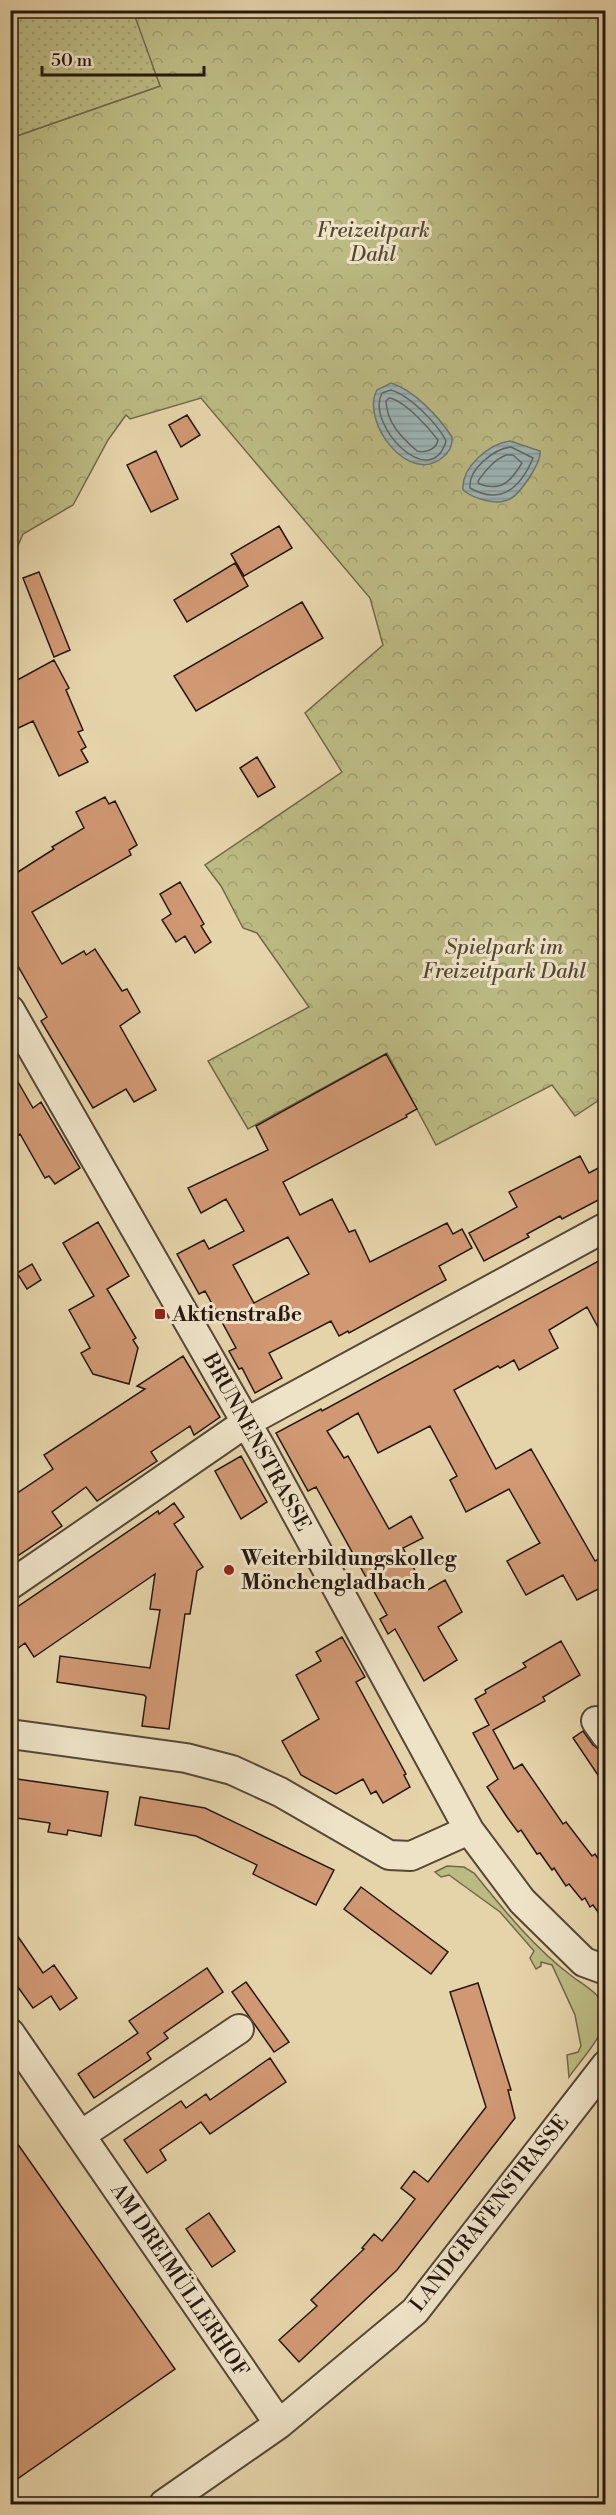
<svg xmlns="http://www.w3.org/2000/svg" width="616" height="2515" font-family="'Libre Bodoni',serif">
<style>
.grass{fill:#bcba83;stroke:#71694a;stroke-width:1.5}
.forest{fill:url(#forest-crowns);stroke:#71694a;stroke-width:1.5}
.garden{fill:url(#garden-dots);stroke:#71694a;stroke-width:1.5}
.water{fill:url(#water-rules);stroke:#6d7673;stroke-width:1.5}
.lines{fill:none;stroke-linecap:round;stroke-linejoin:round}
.shore{stroke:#616663;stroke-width:1.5}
.building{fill:#d09873;stroke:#261811;stroke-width:1.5;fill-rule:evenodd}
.minor-casing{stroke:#564737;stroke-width:32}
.minor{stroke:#eee2c7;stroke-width:28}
.poi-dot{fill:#8f2418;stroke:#eee2c7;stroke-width:2}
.labels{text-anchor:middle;stroke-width:6;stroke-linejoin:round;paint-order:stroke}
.park-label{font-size:21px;font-style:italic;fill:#534933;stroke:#eee2c7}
.poi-label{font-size:21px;font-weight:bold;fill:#261811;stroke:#eee2c7;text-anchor:start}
.street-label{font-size:21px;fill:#261811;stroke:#eee2c7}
</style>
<defs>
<pattern id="forest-crowns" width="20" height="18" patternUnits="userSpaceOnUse" patternTransform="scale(1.5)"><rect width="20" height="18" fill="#bcba83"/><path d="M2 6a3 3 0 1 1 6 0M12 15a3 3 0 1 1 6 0" fill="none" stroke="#a19f70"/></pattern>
<pattern id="garden-dots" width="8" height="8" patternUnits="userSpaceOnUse" patternTransform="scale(1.5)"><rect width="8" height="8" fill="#bcba83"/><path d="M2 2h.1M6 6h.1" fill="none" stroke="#a19f70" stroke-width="1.8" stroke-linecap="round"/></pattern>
<pattern id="water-rules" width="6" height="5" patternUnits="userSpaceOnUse" patternTransform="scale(1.5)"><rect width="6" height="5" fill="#9cb4b5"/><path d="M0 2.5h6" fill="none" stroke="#869a9b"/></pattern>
</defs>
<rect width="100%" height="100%" fill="#e5d3a9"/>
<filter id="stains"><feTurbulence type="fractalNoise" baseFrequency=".00333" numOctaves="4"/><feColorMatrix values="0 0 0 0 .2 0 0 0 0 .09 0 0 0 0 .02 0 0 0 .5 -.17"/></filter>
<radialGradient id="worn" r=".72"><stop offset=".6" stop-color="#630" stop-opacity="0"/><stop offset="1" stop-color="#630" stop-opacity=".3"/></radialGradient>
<!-- grass -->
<path class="grass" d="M447,1866L464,1867L474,1873C503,1909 535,1949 573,1977C585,1986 604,1996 606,2013C607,2033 580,2061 569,2077L567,2055L578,2052L581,2046L575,2015L552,1965L541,1962V1966L536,1969L530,1958L534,1951L500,1912L449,1875L441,1877L435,1872Z"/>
<!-- forest -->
<path class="forest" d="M130,11H605V1096L575,1116L552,1085L436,1145L387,1053L248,1129L208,1061L309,1007L257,933L243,928L221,886L205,865L342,772L305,713L383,645L370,598L201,398L130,419L126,415L108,440L73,505L23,534L11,562V138L160,86Z"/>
<!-- garden -->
<path class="garden" d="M10,11H133L160,86L11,138Z"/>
<!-- water -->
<path class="water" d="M391,383C414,390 439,417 452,437C453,446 449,452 443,457C409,487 360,421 377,390Z
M510,441L540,451C542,462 520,494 510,499C497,506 474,499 463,490C461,467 489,444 510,441Z"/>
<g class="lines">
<!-- shore -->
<path class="shore" d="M391,390C409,395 438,424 446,441C431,493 365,425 382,393Z
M389,398C404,400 429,428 438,440C436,450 425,453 417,451C401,437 387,423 386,401Z
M511,447L533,458C521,487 501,506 470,488C468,469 494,449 511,447Z
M506,455H513L522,463C511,481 502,492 479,484L478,481C486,470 494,460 506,455Z"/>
</g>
<!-- building -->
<path class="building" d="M187,415L200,435L181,447L169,425Z
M156,451L178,499L151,512L127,465Z
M279,526L292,548L244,576L231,554Z
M235,563L248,586L187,622L174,600Z
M39,572L70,650L54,657L23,578Z
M302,602L323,638L196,711L174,676Z
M54,660L69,688L66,690L83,730L78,732L86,747L81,750L88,762L59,776L33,721L10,732V684Z
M257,757L275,787L258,797L240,768Z
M105,797L109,804L115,801L137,845L129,850L131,855L32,912L62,964L84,951L86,955L95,949L122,991L127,989L140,1012L120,1026L156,1090L134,1102L126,1089L93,1108L41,1021L47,1017L10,952V877L54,849L52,847L84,828L76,812Z
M180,882L204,924L201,926L211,942L195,953L185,936L176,942L162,920L171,914L160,894Z
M386,1054L417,1109L406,1115L407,1117L283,1182L300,1215L332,1199L349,1232L355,1230L370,1262L447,1223L453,1234L462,1229L472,1248L439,1266L446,1280L349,1333L348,1331L339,1336L331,1321L269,1353L282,1378L255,1393L242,1368L239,1369L229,1351L236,1348L205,1291L199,1294L177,1254L204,1240L209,1249L244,1231L226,1199L201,1213L188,1188L268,1150L256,1126ZM288,1237L309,1274L254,1303L233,1265Z
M10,1068L33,1108L41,1102L80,1168L55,1184L49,1176L45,1178L20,1134L10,1140Z
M580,1156L589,1173L606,1164V1196L562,1219L560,1216L527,1234L529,1237L484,1261L469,1233L517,1207L509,1192Z
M98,1222L129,1276L107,1289L136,1338L133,1340L138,1348L129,1384L93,1374L81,1353L90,1348L69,1310L94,1296L63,1243Z
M606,1257V1342L587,1307L549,1330L558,1348L519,1370L514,1360L500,1368L498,1366L454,1390L496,1469L531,1449L595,1561L606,1555V1585L577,1600L563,1575L526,1595L507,1561L540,1543L538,1540L509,1489L466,1512L450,1480L457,1476L430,1426L378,1453L358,1413L327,1431L344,1458L348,1456L389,1529L411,1516L423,1538L403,1548L426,1591L445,1580L462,1612L438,1627L457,1660L424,1681L395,1629L388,1634L380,1619L387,1615L316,1487L308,1491L276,1433L321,1409L322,1411Z
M32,1264L41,1280L27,1289L17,1273Z
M183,1356L220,1417L194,1435L190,1426L151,1452L157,1461L97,1501L86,1487L52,1512L62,1526L10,1561V1498L53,1469L44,1455L145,1389L137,1386Z
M241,1456L267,1502L241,1519L215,1471Z
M174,1503L184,1517L174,1524L203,1567L197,1571L190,1614H185L169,1729L142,1726L146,1697L144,1695L57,1682L60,1656L150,1668L160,1610L150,1609L155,1574L34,1657L25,1643L10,1654V1612L158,1511L159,1514Z
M342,1637L365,1677L356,1682L406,1774L404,1775L410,1787L383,1803L376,1791L371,1794L363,1779L336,1794L301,1775L282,1741L319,1719L296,1675L321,1661L316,1652Z
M561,1641L580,1675L543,1697L545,1701L493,1730L514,1769L522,1764L563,1824L566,1822L592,1856L595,1854L606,1870V1923L593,1905L590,1907L585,1898L582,1900L569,1884L566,1886L554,1868L552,1870L540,1853L537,1854L521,1830L518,1832L507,1817L487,1787L498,1779L473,1733L489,1725L475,1699L486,1693L485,1690L526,1667L523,1663Z
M583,1731L593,1745L606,1755V1787L573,1738Z
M10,1778L108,1792L101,1836L68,1830L67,1835L48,1832L50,1823L10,1817Z
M140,1797L205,1808L334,1870L316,1905L253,1874L257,1865L196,1836L135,1825Z
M361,1887L448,1952L431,1974L344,1909Z
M10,1925L43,1973L54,1965L77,1998L60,2010L51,1996L33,2008L10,1976Z
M207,1968L223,1992L164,2033L168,2038L147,2053L151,2059L94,2098L78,2074L138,2033L129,2021Z
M246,1982L289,2042L274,2052L232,1992Z
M478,1983L511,2090H508L515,2118L397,2270L299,2362L279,2340L317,2306L311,2300L364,2249L362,2248L374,2234L382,2241L399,2220L415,2199L401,2188L414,2171L428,2182L486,2107L450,1992Z
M270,2058L286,2082L210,2134L201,2122L160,2150L166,2160L147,2173L124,2140L181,2101L186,2108L206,2094L210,2100Z
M10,2133L175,2369L10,2484Z
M209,2213L235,2251L212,2267L186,2229Z"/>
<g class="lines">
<defs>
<path id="minor" d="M10,1010L262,1450L469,1830L522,1901L584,1962L606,1970
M10,1585L247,1422L606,1227
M596,1721L606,1735
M10,1734L186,1758L232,1770L280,1792L389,1855L411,1856L469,1830
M10,2033L279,2424
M81,2135L239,2029
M164,2504L279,2424L415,2311L606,2065"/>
</defs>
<!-- minor casing -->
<use href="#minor" class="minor-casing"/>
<!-- minor -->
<use href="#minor" class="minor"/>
</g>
<!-- markers -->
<g class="poi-dot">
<rect x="154" y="1308" width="12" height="12" rx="3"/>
<circle cx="229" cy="1570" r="6"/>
</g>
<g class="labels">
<!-- park labels -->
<g class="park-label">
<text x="373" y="237">Freizeitpark<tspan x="373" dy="24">Dahl</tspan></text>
<text x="504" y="954">Spielpark im<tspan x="504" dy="24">Freizeitpark Dahl</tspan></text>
</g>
<!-- poi labels -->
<g class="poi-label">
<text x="172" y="1321">Aktienstraße</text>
<text x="241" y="1565">Weiterbildungskolleg<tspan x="241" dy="24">Mönchengladbach</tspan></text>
</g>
<!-- street labels -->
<g class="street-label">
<text transform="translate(257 1442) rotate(61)" y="7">BRUNNENSTRASSE</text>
<text transform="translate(489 2213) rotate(-52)" y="7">LANDGRAFENSTRASSE</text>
<text transform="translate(180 2280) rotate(56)" y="7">AM DREIMÜLLERHOF</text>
</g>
</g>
<!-- margin -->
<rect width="616" height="2515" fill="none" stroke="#e5d3a9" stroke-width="36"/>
<rect x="12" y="12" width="592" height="2491" fill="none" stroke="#261811" stroke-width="3"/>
<rect x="18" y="18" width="580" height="2479" fill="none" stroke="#261811" stroke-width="1.5"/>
<!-- scale -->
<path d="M42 66v9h162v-9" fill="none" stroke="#261811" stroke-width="3"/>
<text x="51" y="66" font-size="18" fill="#261811" stroke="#eee2c7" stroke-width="4.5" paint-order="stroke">50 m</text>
<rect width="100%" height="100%" filter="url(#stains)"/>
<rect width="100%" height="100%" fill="url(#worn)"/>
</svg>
